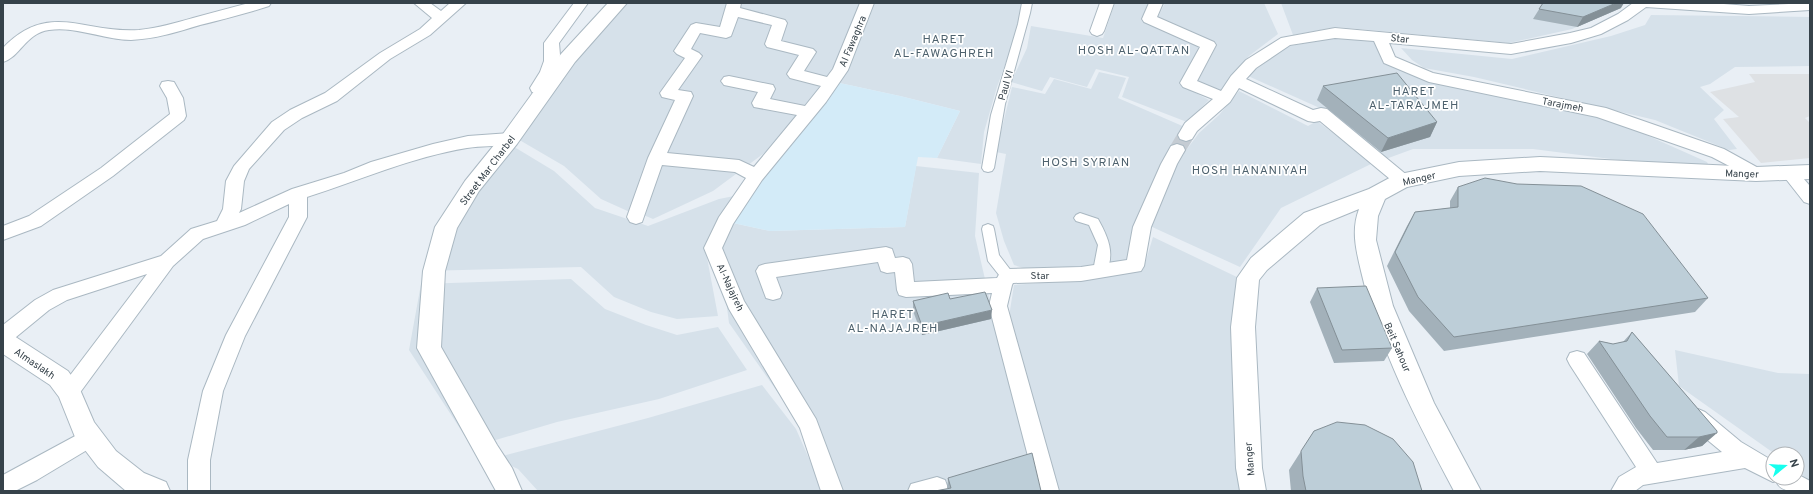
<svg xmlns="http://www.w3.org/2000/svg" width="1813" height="494" font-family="Overpass,sans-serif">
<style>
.residential{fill:#d6e1ea}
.commercial{fill:#d3ebf8}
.parking{fill:#dee1e4}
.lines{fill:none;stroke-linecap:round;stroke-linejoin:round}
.minor-tunnel{stroke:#c5ccd3;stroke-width:16;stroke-dasharray:16 8;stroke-linecap:butt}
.pedestrian-casing{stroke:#aab8c2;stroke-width:2}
.minor-casing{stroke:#aab8c2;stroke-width:2}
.tertiary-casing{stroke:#aab8c2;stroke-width:2}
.pedestrian{fill:#fff;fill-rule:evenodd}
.minor{fill:#fff;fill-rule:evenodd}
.tertiary{fill:#fff;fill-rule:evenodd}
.wall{fill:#a3b1ba}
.shaded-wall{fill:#849097}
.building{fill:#bdced8;stroke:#849097}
.labels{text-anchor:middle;stroke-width:3.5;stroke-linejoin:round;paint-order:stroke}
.street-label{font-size:10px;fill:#36424a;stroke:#fff}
.quarter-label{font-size:12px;letter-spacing:1px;fill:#4d616d;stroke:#fff}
</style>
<rect width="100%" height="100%" fill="#e9eff5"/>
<!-- residential -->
<path class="residential" d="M624,3H728L721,29L693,24L673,53L689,57L663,94L680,98L632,213L601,199L564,166L516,138L573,59Z
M737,3H863L830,80L799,73L811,51L775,43L783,22L735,10Z
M871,3H1023L1021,20L997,87L984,132L981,164L937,158L960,111L900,96L835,82Z
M1115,3H1150L1141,20L1201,46L1179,84L1209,100L1187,122L1122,97L1129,77L1096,69L1087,87L1050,77L1042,91L1011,82L1027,48L1031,26L1103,38Z
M1165,3H1264L1278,34L1249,56L1220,91L1197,82L1217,45L1158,17Z
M1281,3H1585L1611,6L1609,13L1572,29L1509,43L1337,27L1293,35Z
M734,13L778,23L769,45L805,53L792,74L827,84L802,114L767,151L713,191L653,219L641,214L690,95L674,91L697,56L685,51L697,30L727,34Z
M1651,15L1810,17V66L1735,67L1710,84L1700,87L1724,110L1714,119L1737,149L1729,150L1655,120L1474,77L1424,68L1412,60L1401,48L1512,59L1611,36L1645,25Z
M1337,37L1375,40L1384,62L1599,114L1707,162L1712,172L1533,149H1413L1383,160L1322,109L1248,76L1275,49Z
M1099,72L1126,78L1118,98L1187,128L1162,164L1128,262L1086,268H1023L1014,265L1004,241L996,213L1006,154L996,152L1012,87L1045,94L1054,79L1091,89Z
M1239,91L1308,126L1317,121L1373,163L1281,208L1240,267L1150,226L1178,161L1199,133L1219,115Z
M511,145L554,171L595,208L648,226L719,199L734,196L705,247L718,316L677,319L651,312L614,297L581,267L424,271L443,228Z
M916,166L979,173L975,236L991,305L1034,453L931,486L898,491H828L805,431L729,323L719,245L733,223L770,231L905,227Z
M1153,237L1239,278L1234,338V457L1241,491H1059L1007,329L1014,285L1082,280L1143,270Z
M571,279L605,309L646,325L677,335L718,327L747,370L659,399L557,422L472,447L409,350L421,284Z
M1675,350L1778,373L1810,374V481L1797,471V454H1775L1679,386Z
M762,385L796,429L818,479L820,491H538L518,469L495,458L648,418Z"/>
<!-- commercial -->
<path class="commercial" d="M835,82L900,96L960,111L937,158L918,157L905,227L770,231L733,223L792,137Z"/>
<!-- parking -->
<path class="parking" d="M1749,74H1810V116L1805,118L1810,123V158L1761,163L1723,119L1739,117L1710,92L1755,82Z"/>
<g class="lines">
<!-- minor-tunnel -->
<path class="minor-tunnel" d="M1177,150L1186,135"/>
<defs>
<path id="pedestrian" d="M1022,3H1032L1030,13L1005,104L994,168L992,171L988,172L984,171L982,168L991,115L1018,24Z
M1080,213L1098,219C1108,237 1116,254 1105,275L1100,276L1095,275L1093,271L1098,245L1089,225L1076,221L1074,218L1076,215Z
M988,224L993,226L994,229L999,255L1015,276L1013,280L1008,281L1003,280L988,261L982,229L983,226Z"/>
<path id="minor" d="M249,3H271L269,6L253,11C235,16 217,21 200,25C177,32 155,39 131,40C104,40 77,26 49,30C26,33 19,58 3,62V48C49,0 85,34 139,30C158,28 175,23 193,18C211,13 230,8 249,3Z
M414,3H430L441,11L450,3H466L430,35L390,59L337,101L302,118L284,130L249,169L244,181L241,209L239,213L292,189L344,173L371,162L433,144L468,136L510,133L516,135L518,139L516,143L510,145C496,146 481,146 467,148C412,157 360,180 307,197V217L245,336L223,391L210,460V491H188V460L203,391L226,335L289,217V204L245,225L203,239L173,266L76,398L69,401L62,398L59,392L62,386L147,274L67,300L49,310L10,342L3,344V325L35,300L53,290L161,256L191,229L217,221L223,209L226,181L234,166L272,122L290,110L325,93L380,53L420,29L432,18Z
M574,3H588L559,43L560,55L558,67L544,92L538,93L532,92L530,88L540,72L544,61V43Z
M727,3H741L740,8L785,20L787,23L781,41L813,49L816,52L804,71L827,77L833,69L860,3H874L848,70L826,102L762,180L733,224L722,248L744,301L816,419L843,491H821L800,428L729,309L704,248L719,217L746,178L735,172L662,165L642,222L636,224L630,222L627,217L648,158L675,100L662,97L660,93L685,58L677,54L674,51L691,25L696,23L720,27ZM738,17L772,25L765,44L767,47L799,55L787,74L790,78L821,86L805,106L770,99L775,89L773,85L729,76L724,77L721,81L724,85L758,92L752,103L754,107L797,115L754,167L739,160L667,153L693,96L691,92L678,90L702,56L699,53L691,49L700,33L726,38L731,36Z
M1100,3H1114L1104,31L1102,34L1097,36L1092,34L1090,31Z
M1149,3H1163L1157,17L1214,42L1216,45L1197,81L1221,91L1231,76L1246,60L1281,38L1335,28L1511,44L1570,33L1591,28L1618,14L1633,3H1711L1749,6L1810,3V10L1749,14L1646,7L1628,20L1601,34L1571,43L1511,54L1389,43L1395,57L1433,73L1606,108L1724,149L1762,170L1764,174L1762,178L1756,180L1712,157L1597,117L1429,82L1384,63L1374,41L1335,38L1290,45L1256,68L1246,79L1313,110L1321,108L1327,109L1408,176L1410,180L1408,184L1402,186L1396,184L1320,121L1314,122L1308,121L1239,88L1230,102L1197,131L1192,139L1186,141L1180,139L1178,135L1185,123L1213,99L1183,87L1180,83L1200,47L1144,22L1142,19Z
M168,81L174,82L183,98L186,116L184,120L113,176L41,226L3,240V226L29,216L101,168L170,114L167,98L160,86L162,82Z
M1177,144L1183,146L1185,150L1177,164L1151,227L1144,266L1141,271L1081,281L1013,283L1012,285L1007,306L1059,491H1037L989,306L992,293L906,297L899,295L897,290L895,272L887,273L881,271L878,262L776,277L782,293L780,298L773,300L766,298L756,271L759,266L765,264L886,247L892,249L895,258L903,257L909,259L912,264L914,282L997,278L1001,271L1008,269L1081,267L1127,260L1133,227L1161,164L1171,146Z
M1790,168L1796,170L1810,186V204L1804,202L1782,174L1784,170Z
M1577,351L1584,353L1657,463L1722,452L1699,433L1691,424L1688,418L1691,412L1698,409L1705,412L1741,442L1773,461V478H1797V474L1810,481V491C1798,491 1781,494 1776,481L1773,482L1745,468L1643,485L1635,491H1611L1619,477L1636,467L1570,365L1567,359L1570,353Z
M90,428L97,430L100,437L97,444L37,480L15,491H3V475Z
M937,477L945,480L949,491H908L911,484Z"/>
<path id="tertiary" d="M608,3H627L575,62L517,144L479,191L457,228L445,271L441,347L497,445L512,468L522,491H496L417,348L423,271L435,227L465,181L503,134L561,54Z
M1540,157L1756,167L1810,165V179L1756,181L1540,171L1459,176L1407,187L1385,199L1378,216L1376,240L1393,306L1434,403L1481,491H1454C1417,421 1379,349 1361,271C1356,250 1351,230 1359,209L1320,225L1267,270L1259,280L1255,327L1262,468L1266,491H1240L1236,468L1231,327L1237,278L1251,258L1304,213L1369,189L1395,175L1459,162Z
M3,331L11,334L68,371L78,385L94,422L116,451L144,473L166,482L170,491H126L98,467L75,437L59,397L50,385L3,354Z"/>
</defs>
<!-- pedestrian casing -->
<use href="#pedestrian" class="pedestrian-casing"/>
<!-- minor casing -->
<use href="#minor" class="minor-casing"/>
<!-- tertiary casing -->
<use href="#tertiary" class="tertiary-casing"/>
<!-- pedestrian -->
<use href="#pedestrian" class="pedestrian"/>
<!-- minor -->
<use href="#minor" class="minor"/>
<!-- tertiary -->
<use href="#tertiary" class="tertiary"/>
</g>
<!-- wall -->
<path class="wall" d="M1543,3L1621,8L1577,27L1533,19Z
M1323,86L1437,122L1430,137L1381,152L1317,100Z
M1458,187L1708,298L1695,312L1444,351L1409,311L1387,266L1407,226L1415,212L1450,208V201Z
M1317,288L1392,348L1384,361L1334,363L1310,302Z
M950,299L991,319L922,335L913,311V301Z
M1632,332L1717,431L1702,446L1684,450H1653L1636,428L1587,354L1599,341L1613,344L1623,342Z
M1314,431L1422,491H1291L1289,470Z
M948,478L1041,491L947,488Z"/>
<!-- shaded-wall -->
<path class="shaded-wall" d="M1616,3H1624L1621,8L1577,27L1583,17Z
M1437,122L1430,137L1381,152L1388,138Z
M992,310L991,319L922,335V326Z
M1717,433L1702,446L1684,450L1699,437Z"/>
<!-- building -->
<path class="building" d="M1543,3H1616L1583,17L1539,9Z
M1397,73L1437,122L1388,138L1323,86Z
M1485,178L1517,184L1581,186L1643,214L1708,298L1454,337L1418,297L1395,252L1415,212L1458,207V187Z
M1366,286L1392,348L1342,350L1317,288Z
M985,292L992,310L922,326L913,301L948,293L950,299Z
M1632,332L1717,431V433L1699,437H1667L1650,416L1599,341L1613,344L1627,341Z
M1337,422L1365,425L1393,439L1413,462L1422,491H1306L1303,476L1301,451L1314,431Z
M1032,453L1041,491H935L951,488L948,478Z"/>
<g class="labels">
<!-- street labels -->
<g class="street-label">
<text transform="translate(1400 38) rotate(6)" y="4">Star</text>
<text transform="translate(852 41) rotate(-67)" y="4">Al Fawaghra</text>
<text transform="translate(1005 85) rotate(-74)" y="4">Paul VI</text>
<text transform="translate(1563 104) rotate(11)" y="4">Tarajmeh</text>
<text transform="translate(487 170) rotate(-53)" y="4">Street Mar Charbel</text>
<text transform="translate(1742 173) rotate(2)" y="4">Manger</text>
<text transform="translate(1419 178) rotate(-13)" y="4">Manger</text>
<text x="1040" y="279">Star</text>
<text transform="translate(731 287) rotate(65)" y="4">Al-Najajreh</text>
<text transform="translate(1398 347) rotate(67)" y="4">Beit Sahour</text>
<text transform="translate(35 363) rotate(34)" y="4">Almaslakh</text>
<text transform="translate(1249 459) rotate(-95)" y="4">Manger</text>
</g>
<!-- quarter labels -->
<g class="quarter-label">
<text x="944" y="43">HARET<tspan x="944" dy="14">AL-FAWAGHREH</tspan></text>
<text x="1134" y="54">HOSH AL-QATTAN</text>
<text x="1414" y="95">HARET<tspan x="1414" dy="14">AL-TARAJMEH</tspan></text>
<text x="1086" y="166">HOSH SYRIAN</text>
<text x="1250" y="174">HOSH HANANIYAH</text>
<text x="893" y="318">HARET<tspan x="893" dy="14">AL-NAJAJREH</tspan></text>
</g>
</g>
<!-- border -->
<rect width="1813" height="494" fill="none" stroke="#36424a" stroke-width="8"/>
<!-- north arrow -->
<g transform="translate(1785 466) rotate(72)"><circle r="19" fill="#ffffff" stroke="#afb3b7"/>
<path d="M0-3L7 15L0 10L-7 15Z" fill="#16ffee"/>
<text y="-6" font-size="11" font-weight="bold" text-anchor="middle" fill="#36424a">N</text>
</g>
</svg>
